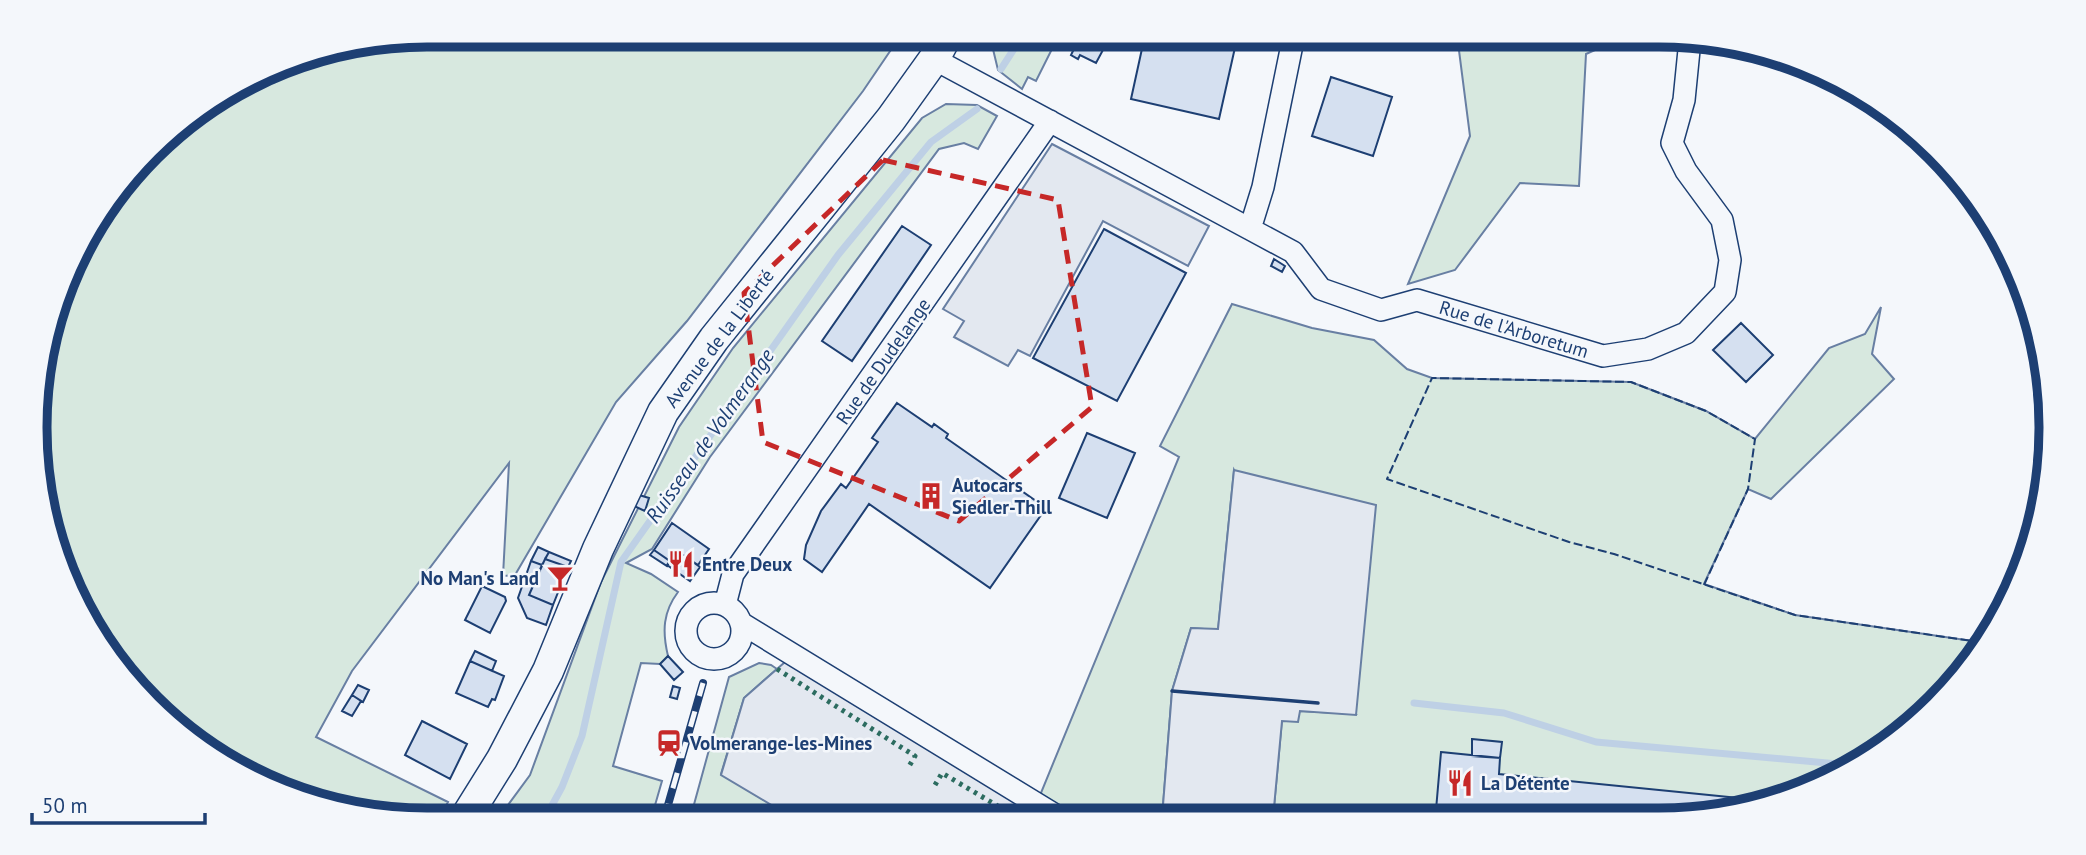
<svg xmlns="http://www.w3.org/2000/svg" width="2086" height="855" font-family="'PT Sans',sans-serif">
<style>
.green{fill:#d7e8df;stroke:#687fa3;stroke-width:2}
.parking{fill:#e3e8f0;stroke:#687fa3;stroke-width:2}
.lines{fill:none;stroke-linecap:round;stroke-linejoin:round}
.stream{stroke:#bed0e5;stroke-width:7}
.building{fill:#d5e0f0;stroke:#1d3f73;stroke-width:2}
.street-casing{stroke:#1d3f73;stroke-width:24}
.secondary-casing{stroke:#1d3f73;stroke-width:33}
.street{stroke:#f4f7fb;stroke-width:21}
.secondary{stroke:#f4f7fb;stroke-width:30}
.rail-casing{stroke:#1d3f73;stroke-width:8}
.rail{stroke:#f4f7fb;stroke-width:5;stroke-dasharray:16;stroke-linecap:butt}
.hedge{stroke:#2c6c60;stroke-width:5;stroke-dasharray:3.5 5;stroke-linecap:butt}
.fence{stroke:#1d3f73;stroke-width:2;stroke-dasharray:9 3.5;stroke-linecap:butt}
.wall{stroke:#1d3f73;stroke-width:3.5}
.marked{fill:none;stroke:#c62828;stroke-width:5;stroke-dasharray:14 9;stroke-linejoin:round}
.labels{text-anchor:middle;stroke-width:5;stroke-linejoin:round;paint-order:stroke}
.street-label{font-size:19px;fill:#1d3f73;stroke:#f4f7fb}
.poi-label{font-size:19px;font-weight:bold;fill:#1d3f73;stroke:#f4f7fb;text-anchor:start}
.water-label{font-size:21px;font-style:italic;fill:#1d3f73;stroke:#f4f7fb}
.rim{fill:none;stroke:#1d3f73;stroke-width:9}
</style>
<rect width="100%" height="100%" fill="#f4f7fb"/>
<!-- green -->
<path class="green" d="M428,35H901L863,91L687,321L616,402L515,575L503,576L509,463L352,671L316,737L448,802L438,820L302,799L188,739L101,645L43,504L38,376L87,232L169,132L301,56Z
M995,35H1059L1036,81L1028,77L1022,89L998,70L992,45Z
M1457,35H1606L1604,46L1586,54L1579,186L1520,183L1455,270L1408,284L1470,136Z
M946,104L977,105L997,116L978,149L964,143L939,149L710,457L652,549L626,563L651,574L678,592C663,612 662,631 668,656L660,664L641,663L613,766L662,781L651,819L497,820L530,775L601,582L679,427L733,348L922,118Z
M1232,304L1312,328L1374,340L1407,369L1432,378L1631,382L1706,411L1755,439L1829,348L1865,334L1881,307L1872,354L1894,379L1771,499L1748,489L1704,584L1795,615L1986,643L1917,723L1809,790L1710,817L1273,818L1282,720L1299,711L1356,714L1234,470L1218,630L1191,628L1172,691L1162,818H1060L1036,805L1179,457L1160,446Z
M759,663L771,665L777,669L744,698L721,774L795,819H690L729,677Z"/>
<!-- parking -->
<path class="parking" d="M1052,144L1209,226L1188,266L1103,221L1030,356L1018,350L1008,366L954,337L964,321L943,309Z
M1234,470L1376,505L1356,715L1300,711L1298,722L1282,721L1273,818H1162L1172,691L1191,628L1218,629Z
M793,655L1060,818L795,819L721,775L744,698Z"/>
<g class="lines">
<!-- stream -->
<path class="stream" d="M1001,69L1023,35
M1414,703L1504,713L1596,742L1849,765
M544,820L562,787L582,736L621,562L838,255L931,142L977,109"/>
</g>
<!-- building -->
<path class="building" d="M1062,35H1111L1096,63L1080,55L1078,59L1071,55L1073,51L1058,43Z
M1145,35H1196L1236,43L1219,119L1131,99Z
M1331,77L1392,97L1373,156L1312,136Z
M902,226L931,245L852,361L822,341Z
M1104,229L1186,273L1117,401L1033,358Z
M1274,259L1285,266L1282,272L1271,266Z
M1741,323L1773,355L1746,382L1713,350Z
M897,403L932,427L934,424L948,434L946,438L1046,508L990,588L869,504L822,572L804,559L806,545L821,511L841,484L846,488L878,442L872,438Z
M1087,433L1135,453L1107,518L1059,498Z
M639,495L649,498L645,511L634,506Z
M672,523L709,549L698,565L677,551L670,561L654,550Z
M538,547L549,552L542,565L531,561Z
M654,550L670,561L667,566L650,555Z
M677,551L700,567L690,581L667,565Z
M549,552L571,561L568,567L545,559Z
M545,559L568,567L553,605L529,595Z
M531,561L542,565L529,595L553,605L546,625L527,618L518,598Z
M482,586L505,597L506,601L490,633L465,620Z
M475,651L496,661L492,671L470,661Z
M668,656L683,672L674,680L660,664Z
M470,661L504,676L495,700L492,699L488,707L456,693Z
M358,685L369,690L363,702L352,695Z
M673,686L680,688L677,699L670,697Z
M352,695L361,701L352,716L342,711Z
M422,721L467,744L450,779L405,755Z
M1472,739L1502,742L1500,758L1472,756Z
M1441,752L1500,758L1499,774L1769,801L1710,817H1442L1436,810Z"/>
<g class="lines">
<defs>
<path id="street" d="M934,59L1250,229L1263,187L1294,35
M1250,229L1293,252L1321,289L1381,310L1417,300L1603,356L1648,349L1686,333L1725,292L1730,260L1722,220L1686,171L1672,143L1684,100L1690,40
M686 631a28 28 0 1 1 56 0a28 28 0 1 1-56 0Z
M725,605L733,574L1050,121
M741,623L1060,818"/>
<path id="secondary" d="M464,820L502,759L548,671L598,549L663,412L714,339L891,119L934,59L947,35"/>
</defs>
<!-- street casing -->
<use href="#street" class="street-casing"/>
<!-- secondary casing -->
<use href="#secondary" class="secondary-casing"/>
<!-- street -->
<use href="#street" class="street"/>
<!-- secondary -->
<use href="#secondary" class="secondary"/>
<defs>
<path id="rail" d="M664,819L703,683"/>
</defs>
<!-- rail casing -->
<use href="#rail" class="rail-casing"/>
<!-- rail -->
<use href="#rail" class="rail"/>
<!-- hedge -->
<path class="hedge" d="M777,669L915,756L908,768
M935,785L942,773L1018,818"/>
<!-- fence -->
<path class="fence" d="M1704,585L1748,489L1755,439L1706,411L1631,382L1432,378L1387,479L1569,542L1614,554L1795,615L1986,643"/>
<!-- wall -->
<path class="wall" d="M1172,691L1318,703"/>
</g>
<!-- marked area -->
<path class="marked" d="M883,160L1058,200L1092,407L959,521L763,442L744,293Z"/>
<!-- icons -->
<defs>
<symbol id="building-bare" viewBox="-9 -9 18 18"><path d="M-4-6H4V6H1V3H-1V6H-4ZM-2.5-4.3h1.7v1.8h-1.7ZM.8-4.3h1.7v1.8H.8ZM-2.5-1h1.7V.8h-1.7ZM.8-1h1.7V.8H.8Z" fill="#c62828" stroke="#f4f7fb" stroke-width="2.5" paint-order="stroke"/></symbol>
<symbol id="restaurant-bare" viewBox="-9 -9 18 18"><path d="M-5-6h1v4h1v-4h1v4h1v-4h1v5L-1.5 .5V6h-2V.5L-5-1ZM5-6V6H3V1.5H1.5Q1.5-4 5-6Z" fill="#c62828" stroke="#f4f7fb" stroke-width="2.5" paint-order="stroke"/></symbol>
<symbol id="bar-bare" viewBox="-9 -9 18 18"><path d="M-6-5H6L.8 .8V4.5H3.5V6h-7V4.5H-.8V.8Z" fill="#c62828" stroke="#f4f7fb" stroke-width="2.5" paint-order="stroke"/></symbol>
<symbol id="station-bare" viewBox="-9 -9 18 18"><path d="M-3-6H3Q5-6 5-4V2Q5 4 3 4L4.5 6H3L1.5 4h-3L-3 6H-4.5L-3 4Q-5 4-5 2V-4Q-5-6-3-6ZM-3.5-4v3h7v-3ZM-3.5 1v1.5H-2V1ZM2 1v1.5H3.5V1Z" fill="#c62828" stroke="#f4f7fb" stroke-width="2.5" paint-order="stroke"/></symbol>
</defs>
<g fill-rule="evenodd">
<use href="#building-bare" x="912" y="477" width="38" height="38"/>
<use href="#restaurant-bare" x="662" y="545" width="38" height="38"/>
<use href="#bar-bare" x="541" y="559" width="38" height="38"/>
<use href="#station-bare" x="650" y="724" width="38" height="38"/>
<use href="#restaurant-bare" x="1441" y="764" width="38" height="38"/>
</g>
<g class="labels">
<!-- street labels -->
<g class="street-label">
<text transform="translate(1514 329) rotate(17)" y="7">Rue de l'Arboretum</text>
<text transform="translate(719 338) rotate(-53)" y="7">Avenue de la Liberté</text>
<text transform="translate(883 361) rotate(-55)" y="7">Rue de Dudelange</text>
</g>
<!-- poi labels -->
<g class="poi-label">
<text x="952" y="492">Autocars<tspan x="952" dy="22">Siedler-Thill</tspan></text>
<text x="702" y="571">Entre Deux</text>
<text x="539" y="585" text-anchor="end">No Man's Land</text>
<text x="690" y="750">Volmerange-les-Mines</text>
<text x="1481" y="790">La Détente</text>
</g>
<!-- water labels -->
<g class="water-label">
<text transform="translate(710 436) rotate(-55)" y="7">Ruisseau de Volmerange</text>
</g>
</g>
<!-- crop -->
<path d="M0 0H2086V855H0ZM427 47H1659A380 380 0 0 1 2039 427V428A380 380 0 0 1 1659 808H427A380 380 0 0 1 47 428V427A380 380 0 0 1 427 47Z" fill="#f4f7fb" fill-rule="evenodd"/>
<path class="rim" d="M427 47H1659A380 380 0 0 1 2039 427V428A380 380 0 0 1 1659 808H427A380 380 0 0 1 47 428V427A380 380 0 0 1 427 47Z"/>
<!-- scale -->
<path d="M32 813v10h173v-10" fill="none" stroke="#1d3f73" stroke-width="3.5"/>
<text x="42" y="813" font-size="21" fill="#1d3f73" stroke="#f4f7fb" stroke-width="5" paint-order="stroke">50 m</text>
</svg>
